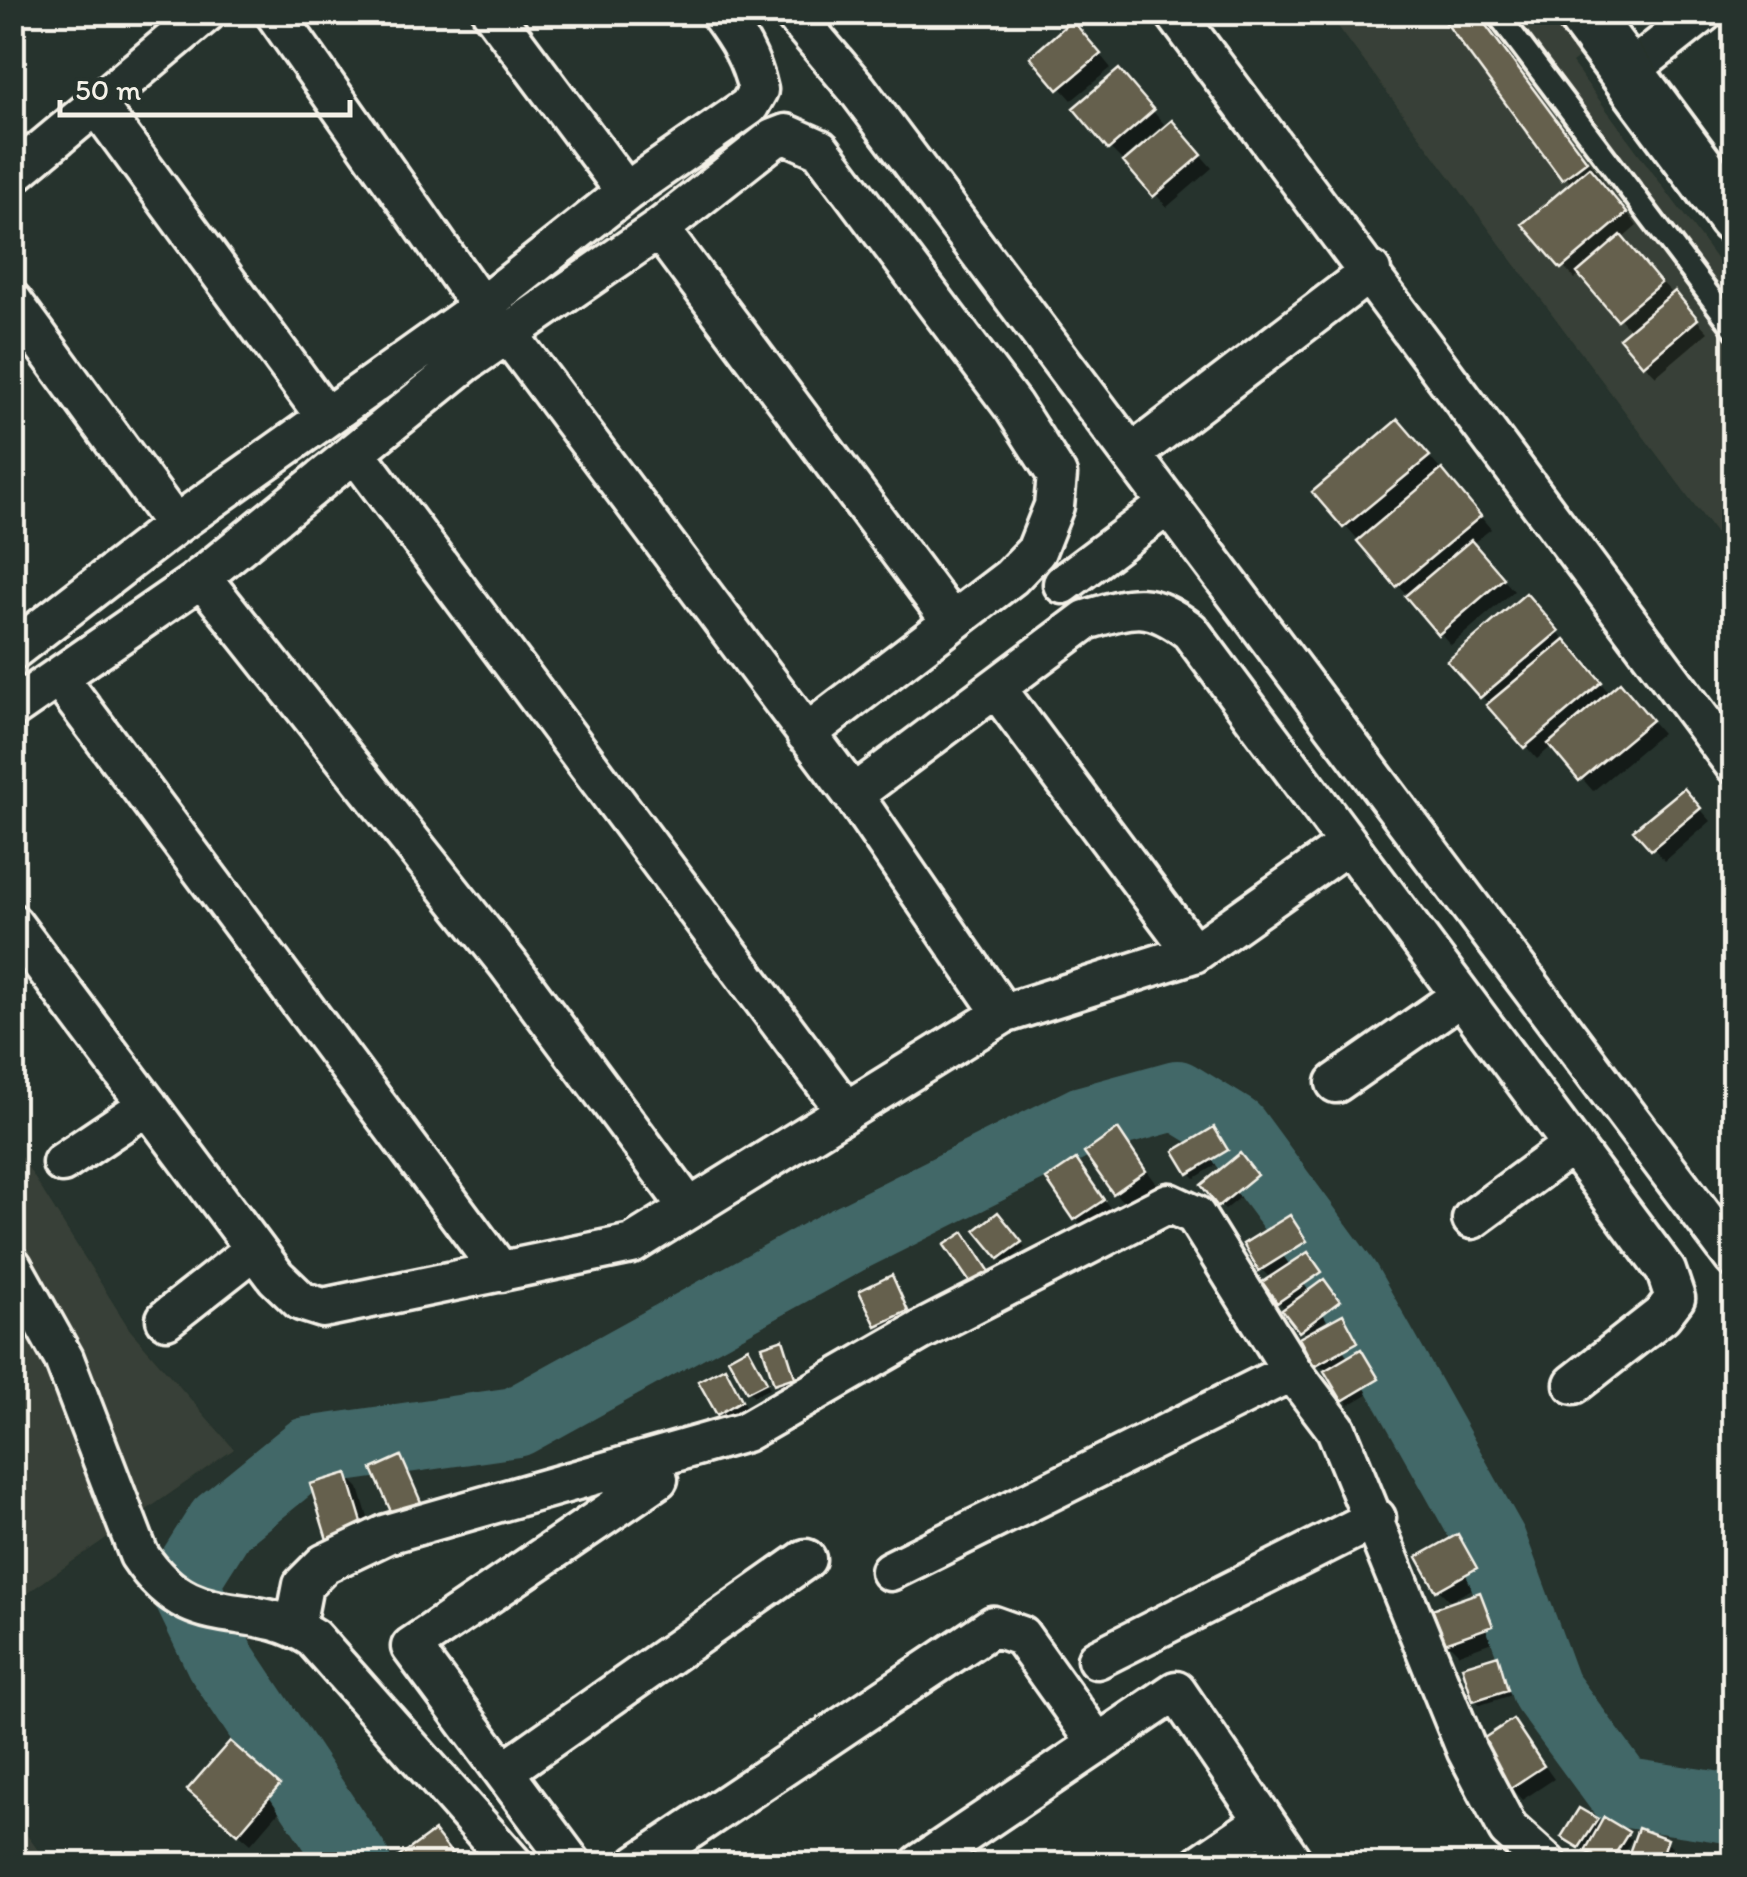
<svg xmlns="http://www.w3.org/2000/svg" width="1747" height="1877" font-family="Itim,sans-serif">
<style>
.built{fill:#394137}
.shadow{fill:#0007}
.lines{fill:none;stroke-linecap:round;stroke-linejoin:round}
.river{stroke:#436868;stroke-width:70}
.building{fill:#65614e;stroke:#f4f1e8;stroke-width:2.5}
.lane-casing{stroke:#f4f1e8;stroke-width:28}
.street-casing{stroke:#f4f1e8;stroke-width:45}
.secondary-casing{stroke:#f4f1e8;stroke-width:60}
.lane{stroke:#26332d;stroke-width:20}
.street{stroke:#26332d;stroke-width:38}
.secondary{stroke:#26332d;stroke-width:52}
</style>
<rect width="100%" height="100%" fill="#26332d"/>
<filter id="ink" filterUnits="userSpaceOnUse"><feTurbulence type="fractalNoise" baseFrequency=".01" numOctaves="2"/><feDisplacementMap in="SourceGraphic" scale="20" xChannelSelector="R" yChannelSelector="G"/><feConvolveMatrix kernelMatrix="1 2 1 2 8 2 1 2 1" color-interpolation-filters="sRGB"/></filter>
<g filter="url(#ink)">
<!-- built -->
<path class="built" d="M1328,13H1637L1572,63L1734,283V558Z
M12,1142L130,1330L234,1449L13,1603Z
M13,1816L48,1864H13Z"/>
<!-- shadow -->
<path class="shadow" d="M1441,12H1478L1637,226L1622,239L1708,332L1656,376L1644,364L1631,331L1581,274L1575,279L1526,224L1572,185Z
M1084,35L1111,68L1072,100L1033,57Z
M1130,85L1164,124L1122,160L1110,148Z
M1184,136L1212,168L1167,207L1127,162Z
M1410,434L1491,529L1472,544L1514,591L1451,645L1316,492Z
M1538,608L1610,694L1631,697L1662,733L1593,791L1553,745L1537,759L1451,661Z
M1695,803L1711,821L1665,861L1637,830Z
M1118,1132L1157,1184L1126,1205L1115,1193Z
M1219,1135L1231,1156L1195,1178L1190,1173Z
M1075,1162L1114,1213L1088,1230L1076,1218Z
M1245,1162L1260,1181L1225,1210L1220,1205Z
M1289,1218L1317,1254L1310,1258L1343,1307L1314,1329L1347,1323L1361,1348L1358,1349L1383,1385L1349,1405L1325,1368L1316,1364L1307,1336L1279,1302L1271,1279L1261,1269Z
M1003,1221L1025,1248L1006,1263L1001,1258Z
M891,1278L912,1317L883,1330L878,1325Z
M782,1342L799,1382L782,1388L777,1382Z
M748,1350L770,1388L754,1396L749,1391Z
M729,1376L746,1406L724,1418L719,1413Z
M401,1459L424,1508L394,1513Z
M347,1476L359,1488L379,1554L345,1563Z
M1458,1537L1487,1581L1450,1601L1438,1589Z
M1479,1595L1491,1607L1503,1638L1459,1654L1447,1642Z
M1497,1658L1512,1695L1480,1705L1475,1699Z
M1513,1722L1554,1779L1522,1800L1511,1788Z
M230,1745L290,1799L251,1844L202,1802Z
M1596,1821L1632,1839L1617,1864H1608L1570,1841Z
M1640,1831L1672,1846L1665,1864H1628Z"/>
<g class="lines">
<!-- river -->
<path class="river" d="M356,1864L220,1660L183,1583L221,1523L308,1452L516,1422L846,1240L1083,1121L1177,1095L1234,1130L1345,1281L1492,1543L1546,1690L1621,1792L1734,1809"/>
</g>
<!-- building -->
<path class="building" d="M1438,12H1476L1587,161L1562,180Z
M1072,20L1101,54L1058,90L1030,57Z
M1119,69L1154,110L1108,150L1073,108Z
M1172,120L1202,155L1153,197L1123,162Z
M1589,167L1627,213L1561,269L1522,224Z
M1621,235L1661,283L1617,320L1577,273Z
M1675,291L1698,319L1643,366L1619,338Z
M1398,419L1430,456L1343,528L1312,492Z
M1442,469L1481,516L1396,587L1357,541Z
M1471,540L1504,578L1438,635L1405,596Z
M1526,593L1559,631L1480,698L1447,661Z
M1565,639L1602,682L1524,748L1486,705Z
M1620,682L1652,720L1579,781L1548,744Z
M1684,788L1701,808L1651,850L1633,830Z
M1214,1127L1228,1150L1188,1174L1174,1151Z
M1118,1129L1146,1171L1113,1194L1084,1153Z
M1240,1153L1257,1175L1218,1207L1201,1185Z
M1076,1159L1104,1200L1074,1220L1046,1179Z
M998,1212L1022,1242L999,1259L975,1230Z
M1290,1215L1307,1241L1259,1271L1243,1244Z
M964,1232L990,1272L971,1284L944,1245Z
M1308,1252L1322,1272L1277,1303L1262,1282Z
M892,1275L908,1311L876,1326L859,1291Z
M1324,1279L1340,1301L1299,1332L1282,1310Z
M1343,1314L1358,1342L1314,1366L1299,1338Z
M783,1339L795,1377L774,1384L762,1346Z
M748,1347L767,1382L747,1392L728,1358Z
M1361,1349L1379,1379L1342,1401L1324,1371Z
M725,1367L742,1400L717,1415L698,1381Z
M401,1456L421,1502L392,1514L372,1469Z
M347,1473L368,1542L331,1553L310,1484Z
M1458,1534L1477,1568L1436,1591L1417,1557Z
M1480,1592L1493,1626L1445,1643L1432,1609Z
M1498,1655L1508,1690L1473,1701L1462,1666Z
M1513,1719L1544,1766L1509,1789L1478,1742Z
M230,1741L280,1785L238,1834L187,1790Z
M1579,1808L1598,1819L1579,1848L1561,1837Z
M1604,1817L1629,1832L1609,1864L1585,1851Z
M1638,1828L1668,1839L1659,1864H1625Z
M434,1831L460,1864H389Z
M1685,1856L1722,1859V1864H1685Z"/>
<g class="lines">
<defs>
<path id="lane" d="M1496,12L1734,328"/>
<path id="street" d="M274,12L481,307
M492,12L626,192
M792,12L857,89L1734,1258
M1174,12L1734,764
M1627,73L1704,12
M97,105L325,416
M12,175L207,12
M659,229L952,622
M12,301L175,525
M508,334L853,795L1003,1014
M355,452L846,1111
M1132,454L1371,271
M201,577L508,964L689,1208
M1063,584L1169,504
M12,651L175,525L481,307L626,192L749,106L758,90C751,58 738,38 719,12
M59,678L501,1272
M996,688L1194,953
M12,709L194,583L466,362L659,229L773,139L786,134L820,149L1013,406L1057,475L1054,506L1036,551L1011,577L806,734
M853,795L1086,620C1134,605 1149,600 1190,631L1666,1271L1675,1298L1662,1315L1574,1384
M12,923L276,1277L301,1301L323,1308L632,1244L1003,1014L1194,953L1348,844
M1336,1083L1461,996
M62,1163L148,1105
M1472,1219L1572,1145
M12,1266L64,1359L139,1555C194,1638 247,1595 313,1638L513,1864
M166,1319L255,1249
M890,1571L1292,1371
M295,1626L303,1585L324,1564L387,1534L745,1432L920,1331L1169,1203L1195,1215L1292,1371L1336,1429L1467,1751L1508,1829L1547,1864
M1097,1659L1376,1518
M504,1771L806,1559
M572,1864L411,1647L658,1479
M638,1864L993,1626L1021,1636L1098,1744
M920,1864L1176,1691L1294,1864
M1201,1864L1264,1821"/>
<path id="secondary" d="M1582,12L1734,217"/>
</defs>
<!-- lane casing -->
<use href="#lane" class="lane-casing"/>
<!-- street casing -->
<use href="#street" class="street-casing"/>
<!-- secondary casing -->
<use href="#secondary" class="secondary-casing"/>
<!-- lane -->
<use href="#lane" class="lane"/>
<!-- street -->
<use href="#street" class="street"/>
<!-- secondary -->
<use href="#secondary" class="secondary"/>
</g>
</g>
<!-- margin -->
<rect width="1747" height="1877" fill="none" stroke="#26332d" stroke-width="50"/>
<rect x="25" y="25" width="1697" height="1827" fill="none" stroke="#f4f1e8" stroke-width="4" filter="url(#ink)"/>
<!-- scale -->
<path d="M60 100v15h290v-15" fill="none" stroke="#f4f1e8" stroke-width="5"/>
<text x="75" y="100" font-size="30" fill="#f4f1e8" stroke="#26332d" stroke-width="8" paint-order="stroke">50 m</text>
</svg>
